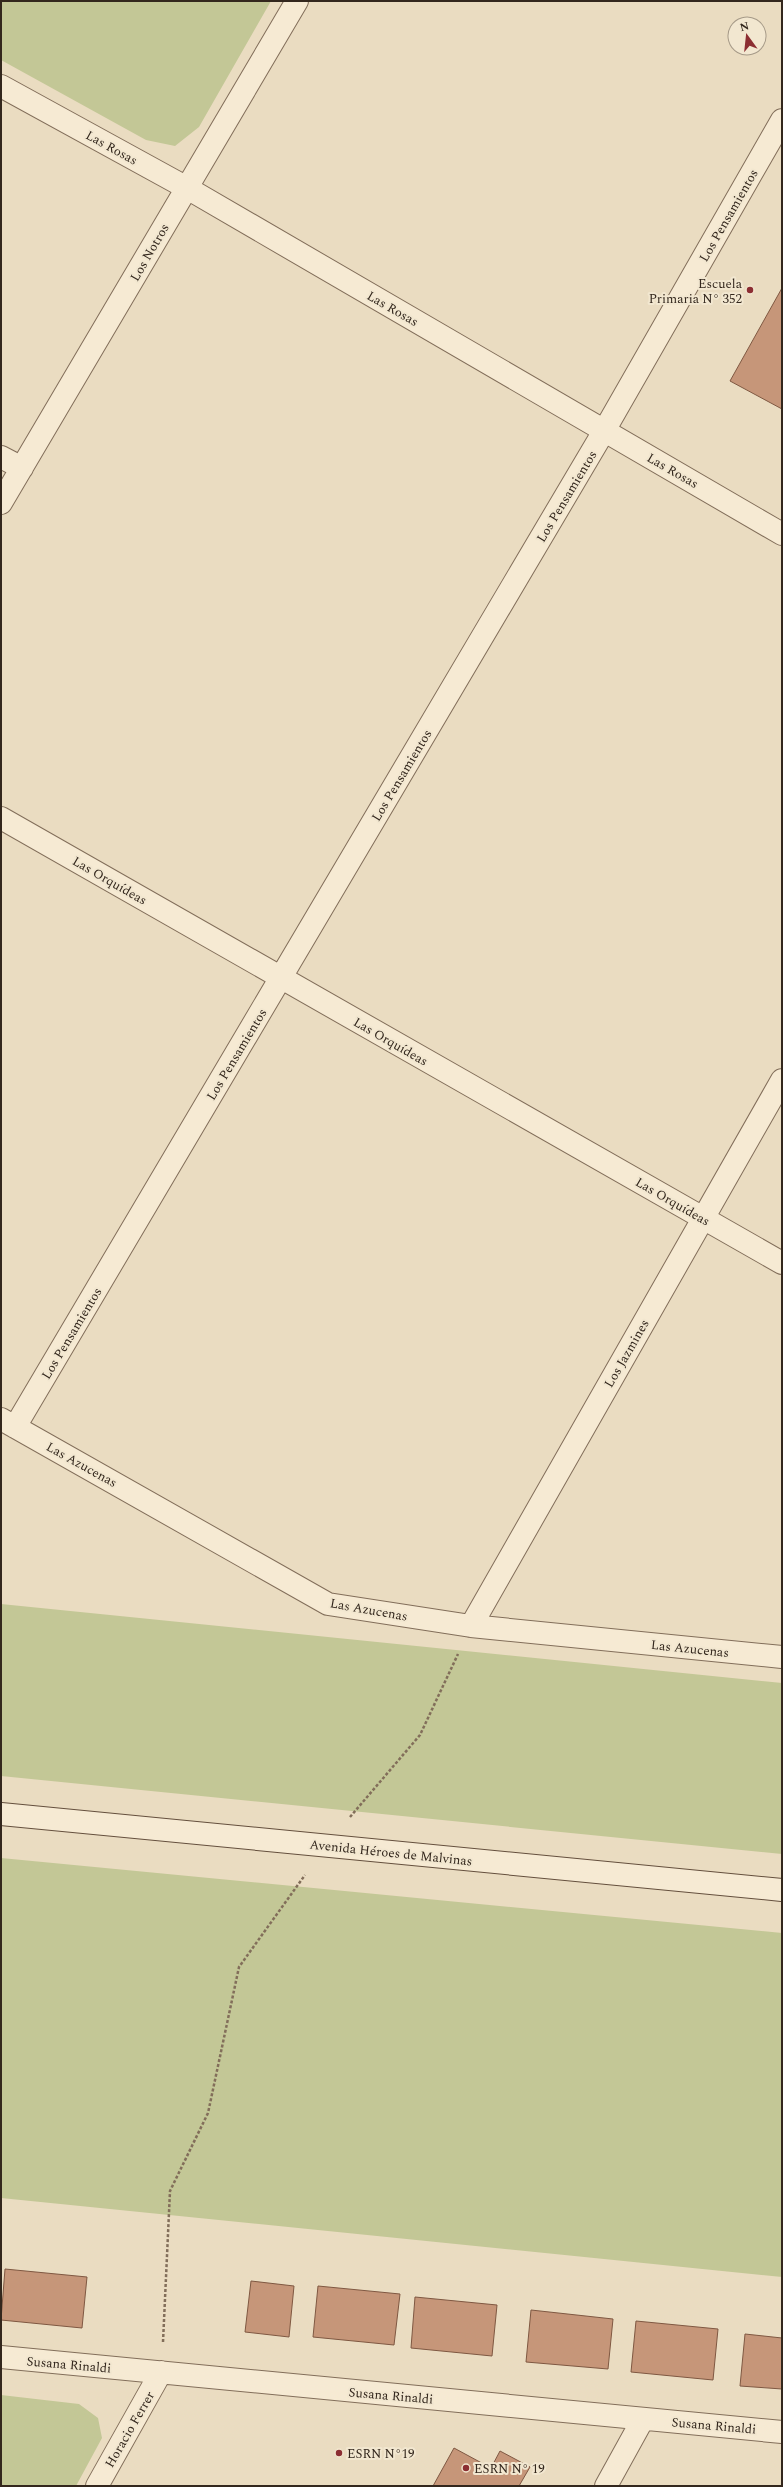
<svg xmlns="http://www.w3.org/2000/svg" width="783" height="2487" font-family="Spectral,serif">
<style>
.green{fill:#c3c796}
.building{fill:#c69679;stroke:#7f5842}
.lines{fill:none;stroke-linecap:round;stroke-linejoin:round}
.street-casing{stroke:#826e5a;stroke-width:24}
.secondary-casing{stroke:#644f3d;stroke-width:24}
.path{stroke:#826e5a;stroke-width:2.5;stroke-dasharray:3 2;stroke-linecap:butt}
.street{stroke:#f6ead3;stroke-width:22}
.secondary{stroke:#f6ead3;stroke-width:22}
.poi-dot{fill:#8c2e32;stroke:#f2e7d0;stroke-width:1.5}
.labels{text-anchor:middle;stroke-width:4;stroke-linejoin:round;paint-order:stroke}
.street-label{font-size:13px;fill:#33271d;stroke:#f2e7d0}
.poi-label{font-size:13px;fill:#33271d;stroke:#f2e7d0;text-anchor:start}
</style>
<rect width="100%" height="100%" fill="#eadcc1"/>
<!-- green -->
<path class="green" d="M1,1H271L199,127L175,146L146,140L1,60Z
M1,1604L782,1683V1854L1,1776Z
M1,1858L782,1933V2277L1,2198Z
M1,2395L79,2404L98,2418L102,2438L76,2486H1Z"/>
<!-- building -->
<path class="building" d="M782,288V409L730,381Z
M5,2269L87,2277L82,2328L1,2320Z
M251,2281L294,2286L289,2337L245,2332Z
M318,2286L400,2294L394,2345L313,2337Z
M415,2297L497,2305L492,2356L411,2348Z
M531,2310L613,2319L608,2369L526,2362Z
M636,2321L718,2329L713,2380L631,2372Z
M745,2334L782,2338V2389L740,2386Z
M454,2448L491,2468L500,2451L530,2467L519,2486H433Z"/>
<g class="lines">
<defs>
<path id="street" d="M1,86L187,188L782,534
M1,457L22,468
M1,503L297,1
M1,818L782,1263
M1,1419L328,1604L471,1626L782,1657
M15,1427L604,431L782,120
M471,1626L782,1080
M1,2357L782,2432
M97,2486L161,2372
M606,2486L643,2419"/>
<path id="secondary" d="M1,1814L782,1890"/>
</defs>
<!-- street casing -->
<use href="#street" class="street-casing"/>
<!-- secondary casing -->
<use href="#secondary" class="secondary-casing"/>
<!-- path -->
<path class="path" d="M350,1817L420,1735L458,1654
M163,2342L170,2191L208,2113L239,1967L305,1875"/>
<!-- street -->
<use href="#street" class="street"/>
<!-- secondary -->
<use href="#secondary" class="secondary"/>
</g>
<!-- markers -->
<g class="poi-dot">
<circle cx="750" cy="290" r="4"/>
<circle cx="339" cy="2453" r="4"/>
<circle cx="466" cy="2468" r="4"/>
</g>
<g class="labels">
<!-- street labels -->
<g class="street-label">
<text transform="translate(112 147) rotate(29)" y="5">Las Rosas</text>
<text transform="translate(728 215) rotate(-60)" y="5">Los Pensamientos</text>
<text transform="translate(149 252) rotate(-60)" y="5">Los Notros</text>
<text transform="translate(393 308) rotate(30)" y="5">Las Rosas</text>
<text transform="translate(673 470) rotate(30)" y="5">Las Rosas</text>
<text transform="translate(566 496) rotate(-59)" y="5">Los Pensamientos</text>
<text transform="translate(401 775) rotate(-59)" y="5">Los Pensamientos</text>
<text transform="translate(110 880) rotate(30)" y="5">Las Orquídeas</text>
<text transform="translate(391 1041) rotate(30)" y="5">Las Orquídeas</text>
<text transform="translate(236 1054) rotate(-59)" y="5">Los Pensamientos</text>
<text transform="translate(673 1201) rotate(30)" y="5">Las Orquídeas</text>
<text transform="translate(71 1333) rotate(-59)" y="5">Los Pensamientos</text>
<text transform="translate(626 1353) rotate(-60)" y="5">Los Jazmines</text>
<text transform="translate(82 1464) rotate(29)" y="5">Las Azucenas</text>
<text transform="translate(369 1609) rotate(10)" y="5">Las Azucenas</text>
<text transform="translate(690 1648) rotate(6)" y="5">Las Azucenas</text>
<text transform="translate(391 1852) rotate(6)" y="5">Avenida Héroes de Malvinas</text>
<text transform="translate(69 2364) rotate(5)" y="5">Susana Rinaldi</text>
<text transform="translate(391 2395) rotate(5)" y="5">Susana Rinaldi</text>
<text transform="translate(714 2425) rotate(5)" y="5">Susana Rinaldi</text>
<text transform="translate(129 2429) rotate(-60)" y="5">Horacio Ferrer</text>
</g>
<!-- poi labels -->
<g class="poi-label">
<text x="742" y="288" text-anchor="end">Escuela<tspan x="742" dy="15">Primaria N° 352</tspan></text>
<text x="347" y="2458">ESRN N°19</text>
<text x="474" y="2473">ESRN N° 19</text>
</g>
</g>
<!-- border -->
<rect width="783" height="2487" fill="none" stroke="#33271d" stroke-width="4"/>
<!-- north arrow -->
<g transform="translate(747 36) rotate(345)"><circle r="19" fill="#f2e7d0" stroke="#a69a88"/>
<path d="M0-3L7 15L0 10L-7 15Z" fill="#8c2e32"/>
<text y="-6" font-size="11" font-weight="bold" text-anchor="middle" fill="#33271d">N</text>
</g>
</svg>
